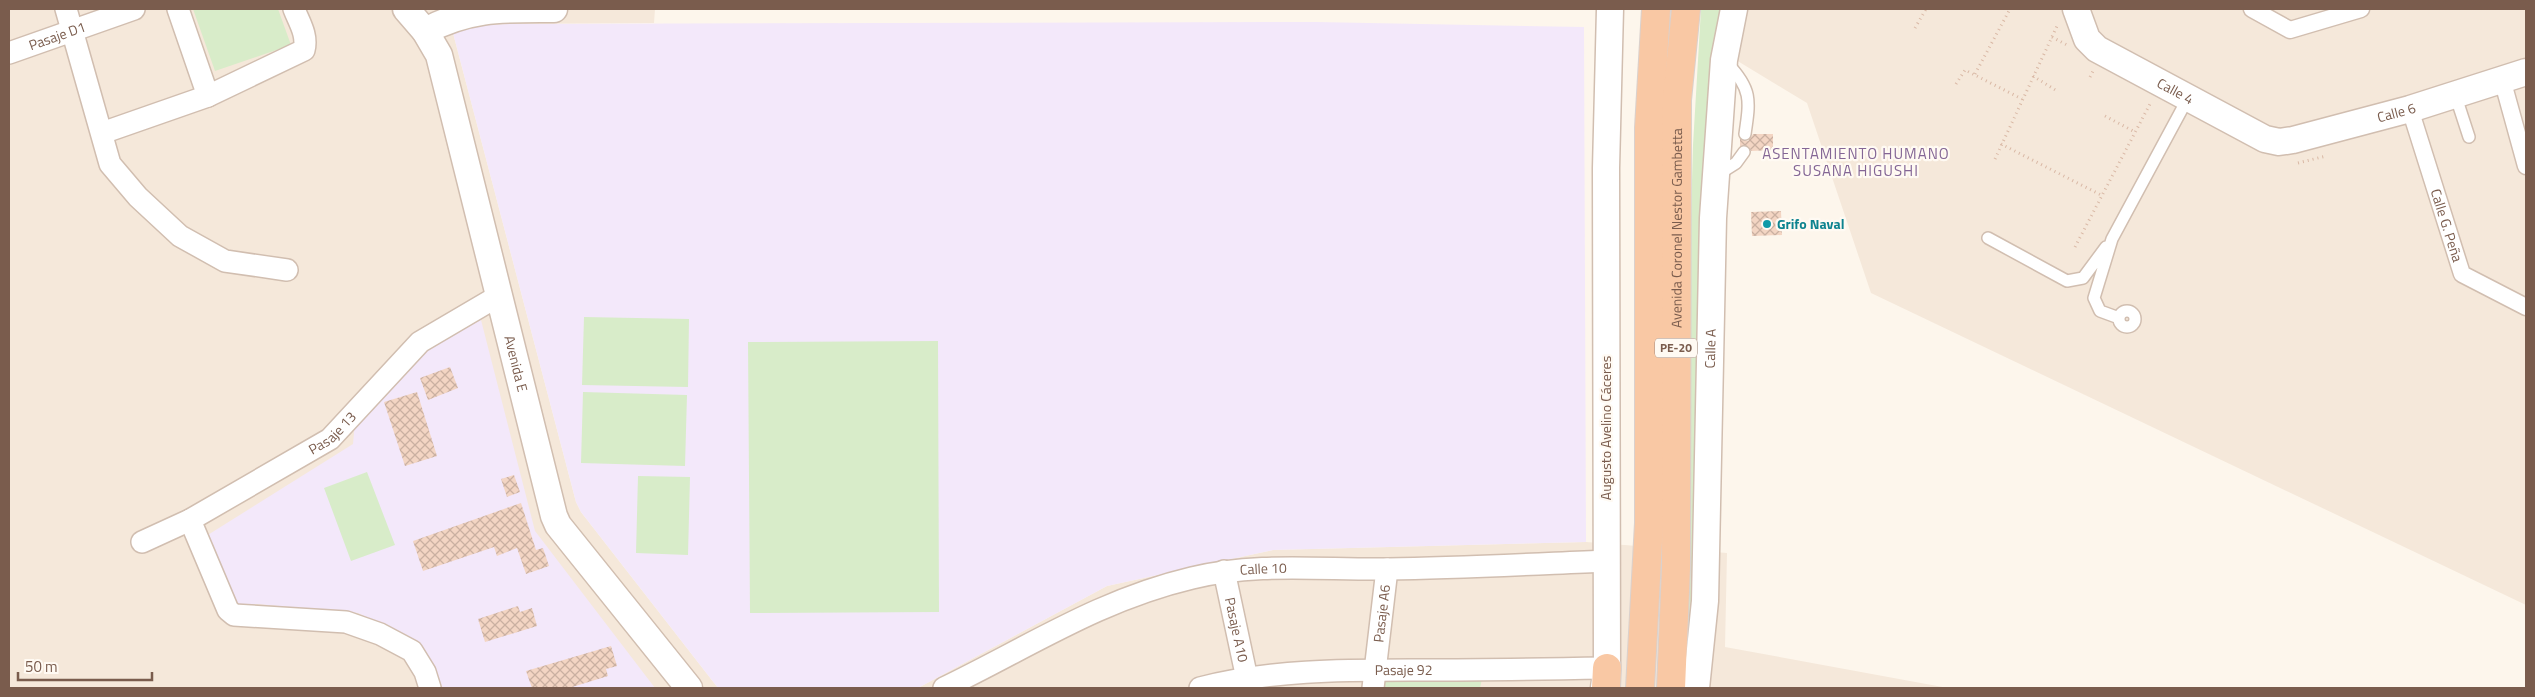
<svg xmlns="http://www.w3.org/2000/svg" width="2535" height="697" font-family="'Titillium Web',sans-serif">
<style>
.residential{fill:#f5e8da}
.education{fill:#f3e8fa}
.green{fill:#d8ecc9}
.building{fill:url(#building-cross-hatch)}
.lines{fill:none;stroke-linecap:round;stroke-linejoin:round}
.service-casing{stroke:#d1beb0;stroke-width:14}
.pedestrian-casing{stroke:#d1beb0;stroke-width:19}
.minor-casing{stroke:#d1beb0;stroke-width:24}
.tertiary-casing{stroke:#d1beb0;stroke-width:29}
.trunk-casing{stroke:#dad1cd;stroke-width:30}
.path{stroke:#d9b8a5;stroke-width:3;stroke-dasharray:1 4;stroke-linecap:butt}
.service{stroke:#fff;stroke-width:11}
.pedestrian{stroke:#fff;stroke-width:16}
.minor{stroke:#fff;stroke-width:21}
.tertiary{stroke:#fff;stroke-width:26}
.trunk{stroke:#f9c8a4;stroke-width:28}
.culture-dot{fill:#0f9aa8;stroke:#fffaf3;stroke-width:2}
.labels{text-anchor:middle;stroke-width:4.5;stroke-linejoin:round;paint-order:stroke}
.shield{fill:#fffaf3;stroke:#a28b7f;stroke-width:1}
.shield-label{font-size:12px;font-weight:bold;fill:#7a5c4d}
.street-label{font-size:14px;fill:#7a5c4d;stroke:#fffaf3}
.culture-label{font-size:14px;font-weight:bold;fill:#0d838f;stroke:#fffaf3;text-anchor:start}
.neighbourhood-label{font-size:15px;letter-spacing:1px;fill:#846695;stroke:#fffaf3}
</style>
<defs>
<pattern id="building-cross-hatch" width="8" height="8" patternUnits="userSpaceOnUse" patternTransform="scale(1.25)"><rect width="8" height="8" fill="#f3d5c3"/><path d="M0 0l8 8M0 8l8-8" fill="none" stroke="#cab0a1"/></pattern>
</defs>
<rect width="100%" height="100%" fill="#fdf6ec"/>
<!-- residential -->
<path class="residential" d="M9,9H655L654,23L509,24L484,25L453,33L576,502L581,512L718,688H9Z
M1744,9H2526V605L1871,293L1807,103L1736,60Z
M1586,542L1727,553L1725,647L1948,688H918L1107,586L1273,550Z"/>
<!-- education -->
<path class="education" d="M1316,22L1584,27L1586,542L1273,550L1107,586L918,688H718L581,512L576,502L453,33L484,25L509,24Z
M481,320L535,531L655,688H443L420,644L358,613L257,604L235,608L203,538L353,444L355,421L434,343Z"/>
<!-- green -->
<path class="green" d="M193,9H278L291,45L215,71Z
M1701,9H1723L1697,591L1681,688L1687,597L1691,472L1690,251L1693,145Z
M584,317L689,319L688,387L582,385Z
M938,341L939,612L750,613L748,342Z
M583,392L687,395L685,466L581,463Z
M367,472L395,545L351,561L324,488Z
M638,476L690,477L688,555L636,553Z
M1383,674H1483L1480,688H1380Z"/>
<!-- building -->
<path class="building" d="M1753,134H1773V150L1751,151L1748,146H1740V139L1748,141Z
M1781,211L1782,235L1752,236L1751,212Z
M450,367L458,388L428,400L420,378Z
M417,392L437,456L405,466L384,402Z
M514,475L520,492L507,497L501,479Z
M521,503L536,550L543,548L549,566L526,574L517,548L497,556L494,547L423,571L413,541Z
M518,606L520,612L532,608L537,626L485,642L478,619Z
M611,646L617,666L606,669L608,676L569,688H532L526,671Z"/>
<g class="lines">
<defs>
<path id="service" d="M1727,63C1752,89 1750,100 1745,134
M2455,94L2469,137
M1717,175L1736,163L1744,152
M1988,238L2067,281L2083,278L2106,247
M2119 319a8 8 0 1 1 16 0a8 8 0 1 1-16 0Z
M2119,318L2100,311L2094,298L2112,239L2188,98"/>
<g id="pedestrian">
<path d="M2252,9L2290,30L2361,9"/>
<path d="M2502,79L2526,166"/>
<path id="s1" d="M2410,109L2462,274L2526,307"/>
</g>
<g id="minor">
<path d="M66,9L110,164L138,197L180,236L225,261L287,270"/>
<path d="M178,9L208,96"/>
<path id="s2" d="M9,53L134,9"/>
<path d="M102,133L208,96L304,50C308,35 299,22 294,9"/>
<path d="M190,520L228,610L234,615L346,622L380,634L412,651L425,672L430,688"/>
<path id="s3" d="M142,542L190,520L330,439L420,342L500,295"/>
<path id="s4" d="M1224,571L1249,688"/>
<path id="s5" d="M944,688C1029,647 1099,600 1192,578C1256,562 1322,570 1388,569C1460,568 1534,564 1606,561"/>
<path id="s6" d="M1200,688C1273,669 1349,670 1424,670C1485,670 1546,669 1607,668"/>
<path id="s7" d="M1373,688L1387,569"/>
</g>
<g id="tertiary">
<path id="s8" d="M406,9L425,31L439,55L554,516L558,525L689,688"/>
<path id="s9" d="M2076,9L2087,39L2097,49L2265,139L2279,142L2293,140L2410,109L2526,72"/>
<path d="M425,31C471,7 504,9 554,9"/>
<path d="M1604,688L1607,668L1606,168L1610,9"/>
<path id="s10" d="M1696,688L1705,601L1713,218L1724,60L1734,9"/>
</g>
<g id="trunk">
<path d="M1606,688L1607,668"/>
<path d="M1640,688L1649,523V128L1656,9"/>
<path id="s11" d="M1671,688L1676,568L1677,100L1686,9"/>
</g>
</defs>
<!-- service casing -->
<use href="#service" class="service-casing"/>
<!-- pedestrian casing -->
<use href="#pedestrian" class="pedestrian-casing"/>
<!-- minor casing -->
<use href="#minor" class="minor-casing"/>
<!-- tertiary casing -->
<use href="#tertiary" class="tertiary-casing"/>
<!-- trunk casing -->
<use href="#trunk" class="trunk-casing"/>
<!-- path -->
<path class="path" d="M1915,28L1926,9
M2052,37L2067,45
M1975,74L2010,9
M2033,76L2057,91
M2090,77L2093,71
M1956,84L1965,70L2022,99
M2105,116L2135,132
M2001,144L2101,195
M1995,159L2058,24
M2298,163L2326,156
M2075,247L2151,102"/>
<!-- service -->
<use href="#service" class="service"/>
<!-- pedestrian -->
<use href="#pedestrian" class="pedestrian"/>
<!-- minor -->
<use href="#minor" class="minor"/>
<!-- tertiary -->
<use href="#tertiary" class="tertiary"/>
<!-- trunk -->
<use href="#trunk" class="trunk"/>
</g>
<!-- markers -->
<circle class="culture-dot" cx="1767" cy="224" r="5"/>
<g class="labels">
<!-- shield labels -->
<rect class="shield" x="1655" y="338.5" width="42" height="19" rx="4"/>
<g class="shield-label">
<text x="1676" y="352">PE-20</text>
</g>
<!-- street labels -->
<g class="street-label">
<text dy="5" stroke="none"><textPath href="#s2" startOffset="51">Pasaje D1</textPath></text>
<text dy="5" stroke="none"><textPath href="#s9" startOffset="135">Calle 4</textPath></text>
<text dy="5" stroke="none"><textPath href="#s9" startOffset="372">Calle 6</textPath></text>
<text dy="5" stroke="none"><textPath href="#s1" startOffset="122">Calle G. Peña</textPath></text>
<text dy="5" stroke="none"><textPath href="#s11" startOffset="460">Avenida Coronel Nestor Gambetta</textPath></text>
<text dy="5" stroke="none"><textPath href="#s10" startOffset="340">Calle A</textPath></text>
<text dy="5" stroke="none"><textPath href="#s8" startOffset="375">Avenida E</textPath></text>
<text transform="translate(1606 428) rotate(-90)" y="5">Augusto Avelino Cáceres</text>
<text dy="5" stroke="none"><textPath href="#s3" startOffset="220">Pasaje 13</textPath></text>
<text dy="5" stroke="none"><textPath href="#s5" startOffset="344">Calle 10</textPath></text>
<text dy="5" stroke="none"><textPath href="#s7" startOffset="75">Pasaje A6</textPath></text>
<text dy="5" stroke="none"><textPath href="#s4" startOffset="60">Pasaje A10</textPath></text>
<text dy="5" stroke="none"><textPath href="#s6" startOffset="205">Pasaje 92</textPath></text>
</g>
<!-- culture labels -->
<g class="culture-label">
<text x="1777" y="229">Grifo Naval</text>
</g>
<!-- neighbourhood labels -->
<g class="neighbourhood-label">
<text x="1856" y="159">ASENTAMIENTO HUMANO<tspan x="1856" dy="17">SUSANA HIGUSHI</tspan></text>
</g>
</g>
<!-- border -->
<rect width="2535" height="697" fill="none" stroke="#7a5c4d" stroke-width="20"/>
<!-- scale -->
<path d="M18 672v8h134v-8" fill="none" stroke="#7a5c4d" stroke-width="2.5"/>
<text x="25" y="672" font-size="15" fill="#7a5c4d" stroke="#fffaf3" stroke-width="4" paint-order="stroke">50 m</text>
</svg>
